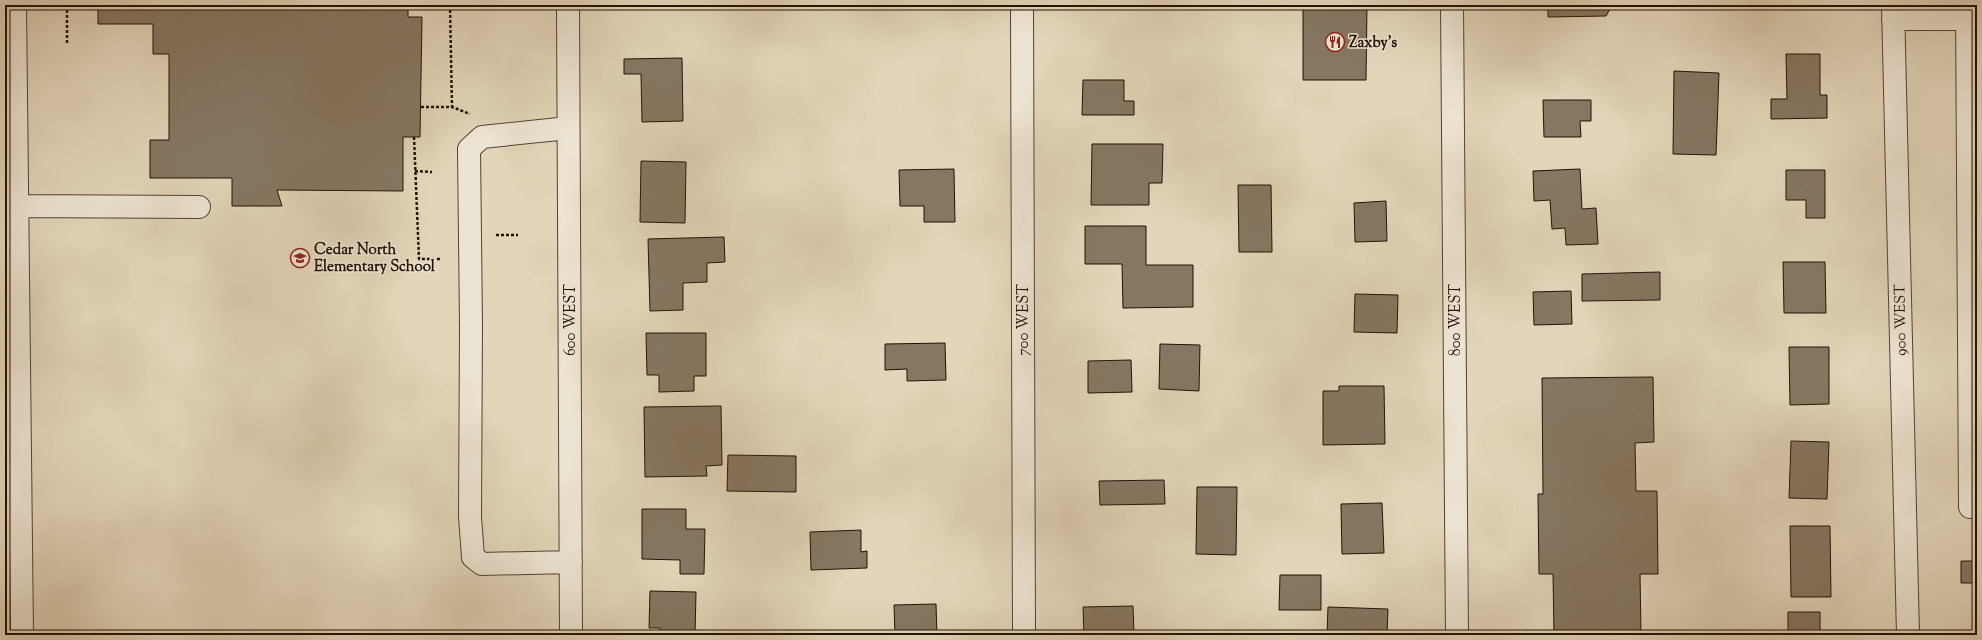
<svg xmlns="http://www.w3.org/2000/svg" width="1982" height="640" font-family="'Sorts Mill Goudy',serif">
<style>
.building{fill:#867763;stroke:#221206}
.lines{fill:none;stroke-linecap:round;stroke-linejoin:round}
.minor-casing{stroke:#524333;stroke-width:24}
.path{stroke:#221206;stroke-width:2.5;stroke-dasharray:3 2;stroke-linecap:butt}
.minor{stroke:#ece4d2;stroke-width:22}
.labels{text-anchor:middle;stroke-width:3;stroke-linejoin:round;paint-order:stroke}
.poi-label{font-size:15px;font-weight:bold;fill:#221206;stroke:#ece4d2;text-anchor:start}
.street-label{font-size:15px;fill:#221206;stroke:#ece4d2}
</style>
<rect width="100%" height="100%" fill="#e2d5b9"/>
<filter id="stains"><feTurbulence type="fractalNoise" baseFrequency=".005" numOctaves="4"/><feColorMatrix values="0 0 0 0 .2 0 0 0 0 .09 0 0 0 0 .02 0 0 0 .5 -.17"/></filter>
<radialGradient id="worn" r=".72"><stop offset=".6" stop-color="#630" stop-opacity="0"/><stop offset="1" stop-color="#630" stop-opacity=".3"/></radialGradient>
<!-- building -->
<path class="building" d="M98,5H408V17H422L420,137H403V191L277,190L282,206H232V178H150V140H169V54H153V24H98Z
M1303,5H1367L1366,80H1303Z
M1548,5H1612L1606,16L1548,17Z
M1786,54H1820V95H1827V118L1771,119V99H1787Z
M682,58L683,121L642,122L641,74H624V59Z
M1674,71L1719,73L1716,155L1673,154Z
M1083,80H1124V101H1134V115H1082Z
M1543,100H1591V121H1580L1581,137H1544Z
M1092,144H1163L1162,183H1149V205H1091Z
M641,161L686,162L685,223L640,222Z
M954,169L955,222H924V206H900L899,170Z
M1580,169L1582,209L1596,208L1598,244L1566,245L1565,228L1552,229L1550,200L1534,201L1533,171Z
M1786,170H1825V218H1806V200H1786Z
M1238,185H1271L1272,252H1239Z
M1386,201L1387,241L1355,242L1354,203Z
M1085,226H1146V265H1193V307L1123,308L1122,264H1085Z
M724,237L725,262L707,263V282L683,283V310L650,311L648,239Z
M1783,262H1825L1826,313H1784Z
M1660,272V300L1582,301V274Z
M1571,291L1572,324L1534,325L1533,292Z
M1355,294L1398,295L1397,333L1354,332Z
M646,333H706V376H694V391L659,392V375H647Z
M945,343L946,380L907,381V369L885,370V344Z
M1160,344L1200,345L1199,391L1159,389Z
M1789,347H1829V404L1790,405Z
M1131,360L1132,392L1088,393V361Z
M1653,377L1654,442L1635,443L1636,491H1657L1658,574H1640L1641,632L1554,633L1553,574H1539L1538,494H1543L1542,378Z
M1339,386H1384L1385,444L1323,445V391H1339Z
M721,406L722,465L706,466L707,476L645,477L644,407Z
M1791,441L1829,442L1827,499L1789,498Z
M728,455L796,456V492L727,491Z
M1164,480L1165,504L1100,505L1099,481Z
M1197,487H1237L1236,555L1196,554Z
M1382,503L1384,553L1342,554L1341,504Z
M642,509H686V529H705L704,574H680V560L642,559Z
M1790,526H1830L1831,597H1791Z
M861,530V552L867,551V568L811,570L810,532Z
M1961,561H1977V583H1961Z
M1280,575H1321V610H1279Z
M650,591L696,592L695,635H660V628H649Z
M936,604L937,635H895L894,605Z
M1133,606L1134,635H1084L1083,607Z
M1328,607L1388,609L1387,635H1327Z
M1788,612H1820V632H1831V635H1788Z"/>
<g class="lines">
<defs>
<path id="minor" d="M15,5L22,635
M568,5L571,635
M1022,5L1024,635
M1452,5L1457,635
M1893,5L1908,635
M1967,5L1970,507H1977
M1893,19H1967
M568,128L482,137L469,149L471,325L470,517L473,557L482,564L571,562
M17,206L199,207"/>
</defs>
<!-- minor casing -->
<use href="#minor" class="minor-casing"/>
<!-- path -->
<path class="path" d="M67,5V44
M450,5L452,107
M421,107H452L470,114
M414,137L419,259H440
M415,171L432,172
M496,235H518"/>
<!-- minor -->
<use href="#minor" class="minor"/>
</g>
<!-- icons -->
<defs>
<symbol id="restaurant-ring" viewBox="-11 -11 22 22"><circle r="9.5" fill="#ece4d2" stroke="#8f2418" stroke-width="1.5"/><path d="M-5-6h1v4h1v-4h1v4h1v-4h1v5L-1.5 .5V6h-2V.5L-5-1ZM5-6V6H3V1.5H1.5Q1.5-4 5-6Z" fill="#8f2418"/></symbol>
<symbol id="school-ring" viewBox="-11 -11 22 22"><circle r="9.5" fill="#ece4d2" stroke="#8f2418" stroke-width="1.5"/><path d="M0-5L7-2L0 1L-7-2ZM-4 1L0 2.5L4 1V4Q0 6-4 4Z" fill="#8f2418"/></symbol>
</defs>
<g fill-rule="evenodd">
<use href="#restaurant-ring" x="1324" y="31" width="22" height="22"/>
<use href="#school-ring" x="289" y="247" width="22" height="22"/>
</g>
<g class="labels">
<!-- poi labels -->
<g class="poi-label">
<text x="1349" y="47">Zaxby's</text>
<text x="314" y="254">Cedar North<tspan x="314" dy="17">Elementary School</tspan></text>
</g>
<!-- street labels -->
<g class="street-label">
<text transform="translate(570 320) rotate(-90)" y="5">600 WEST</text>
<text transform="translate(1023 320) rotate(-90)" y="5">700 WEST</text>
<text transform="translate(1455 320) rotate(-90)" y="5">800 WEST</text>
<text transform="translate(1900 320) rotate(-91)" y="5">900 WEST</text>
</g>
</g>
<!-- margin -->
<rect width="1982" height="640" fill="none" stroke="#e2d5b9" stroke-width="20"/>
<rect x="6" y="6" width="1970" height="628" fill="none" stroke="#221206" stroke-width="2"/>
<rect x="10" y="10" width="1962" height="620" fill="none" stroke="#221206"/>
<rect width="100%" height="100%" filter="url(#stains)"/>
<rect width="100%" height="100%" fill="url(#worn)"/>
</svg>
